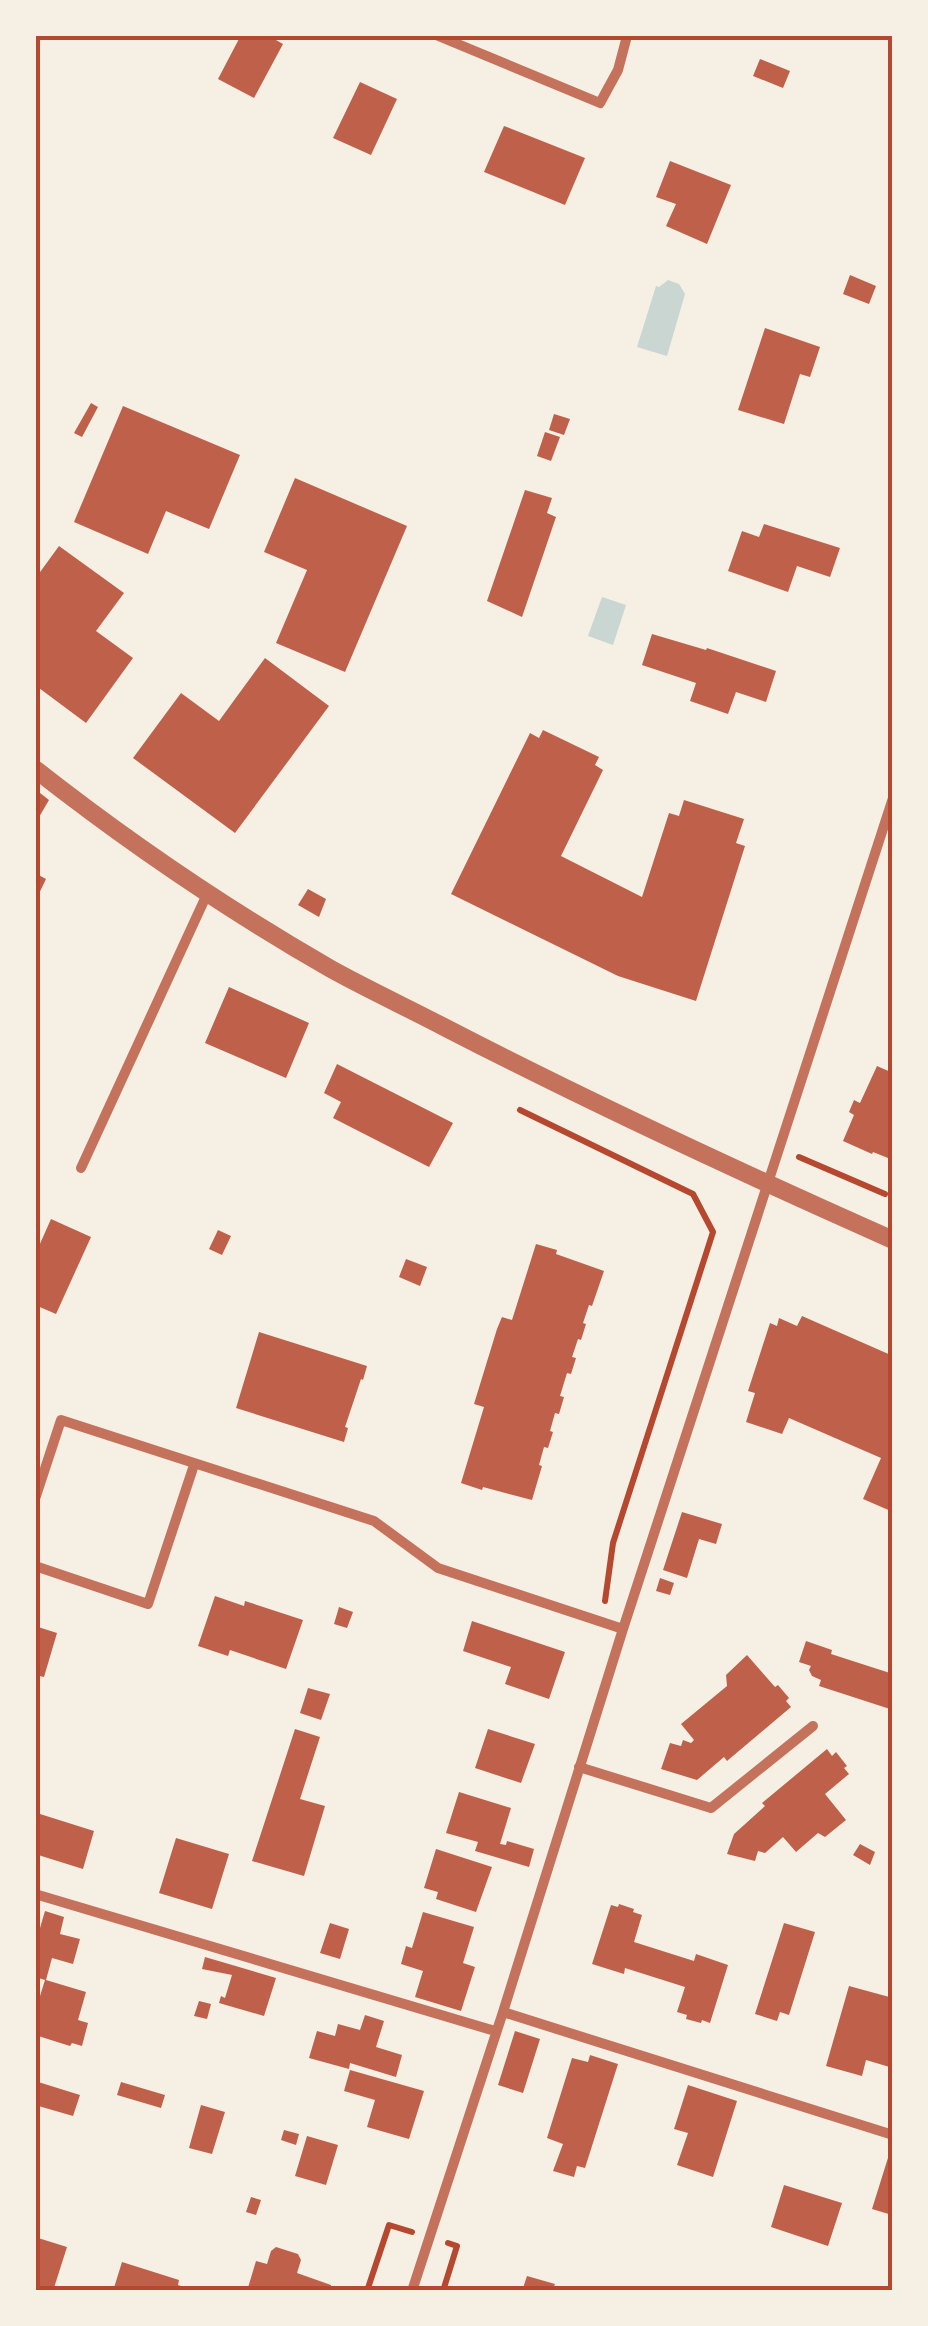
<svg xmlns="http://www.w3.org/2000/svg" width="928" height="2326" font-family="'Zilla Slab',serif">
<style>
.water{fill:#c9d6d2}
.building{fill:#bf614a}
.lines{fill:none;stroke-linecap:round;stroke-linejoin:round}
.path{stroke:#b5482f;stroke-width:6}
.minor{stroke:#c5725c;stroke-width:10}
.tertiary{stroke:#c5725c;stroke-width:18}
.neatline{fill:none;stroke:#b5482f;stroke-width:4}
</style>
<rect width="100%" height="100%" fill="#f6efe4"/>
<!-- water -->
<path class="water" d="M668,280L679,284L685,294L667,356L637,347L656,286L659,287Z
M602,597L626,605L613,645L588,636Z"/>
<!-- building -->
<path class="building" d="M241,35H267L283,44L254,98L218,79Z
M760,59L790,71L783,88L753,76Z
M360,82L397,99L371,155L333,138Z
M504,126L585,158L565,205L484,172Z
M670,161L731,185L707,244L666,226L676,204L656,197Z
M850,275L876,286L869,304L843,294Z
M765,328L820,347L810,377L800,374L784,424L738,410Z
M91,403L98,407L82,437L74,433Z
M123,406L240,455L209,529L166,511L148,554L74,522Z
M554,414L570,419L564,435L549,430Z
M545,432L560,437L551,461L537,456Z
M295,478L407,526L345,672L276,643L307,570L264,552Z
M525,490L552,498L547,513L556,517L522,617L487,601Z
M764,524L840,548L830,577L797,566L788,592L728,571L742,531L759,537Z
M59,546L124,593L96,631L133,658L86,723L35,685V579Z
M652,634L706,650L707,648L776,671L766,702L736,692L728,714L690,701L696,683L642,665Z
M265,658L329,706L235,833L133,758L181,693L219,721Z
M543,730L599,757L595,765L603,770L561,856L642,897L669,813L679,816L684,800L744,819L736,843L745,846L696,1001L618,976L451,894L530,733L539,738Z
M35,789L49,800L35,824Z
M35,873L46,879L35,902Z
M308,889L326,899L319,917L298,905Z
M229,987L309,1023L286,1078L205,1043Z
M337,1064L453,1123L429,1167L333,1118L341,1102L324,1093Z
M877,1066L893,1073V1160L873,1152L872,1154L843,1141L854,1115L849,1112L854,1100L860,1103Z
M51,1219L91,1237L56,1314L35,1305V1255Z
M218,1230L231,1236L222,1255L209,1249Z
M536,1244L557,1250L556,1254L604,1271L592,1306L589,1305L583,1323L586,1324L581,1340L578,1339L572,1357L576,1358L571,1374L567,1373L560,1396L564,1397L559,1414L555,1413L550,1431L553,1432L548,1448L544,1447L539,1465L542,1466L532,1500L483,1487L482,1490L461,1483L484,1407L474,1404L497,1329L502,1317L512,1320Z
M406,1259L427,1267L420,1286L399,1277Z
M802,1316L893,1356V1512L863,1499L881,1458L789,1418L782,1434L746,1422L755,1393L748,1391L770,1323L777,1326L779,1318L797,1326Z
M259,1332L367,1366L363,1380L361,1379L345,1427L348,1428L344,1442L236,1408Z
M682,1512L722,1524L716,1544L699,1539L687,1578L663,1570Z
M660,1578L674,1583L670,1595L656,1591Z
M215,1596L244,1606L245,1601L303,1620L286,1669L230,1650L228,1656L198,1646Z
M339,1607L353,1612L347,1628L334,1624Z
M472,1621L565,1652L549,1699L505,1684L511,1667L463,1651Z
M35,1626L57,1633L44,1677L35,1675Z
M806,1641L832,1650L831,1654L893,1674V1710L819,1686L821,1680L812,1676L809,1670L811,1666L799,1662Z
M747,1655L775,1687L778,1685L789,1698L786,1701L791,1707L727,1761L724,1757L697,1780L661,1769L670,1743L681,1746L683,1740L691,1743L694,1740L681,1724L727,1686L726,1675Z
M308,1688L330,1694L321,1720L300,1713Z
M295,1729L320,1737L300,1799L325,1806L304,1876L252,1861Z
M488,1729L535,1744L521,1783L475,1768Z
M827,1749L832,1756L836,1752L847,1766L844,1768L849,1774L825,1794L846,1820L825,1837L818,1833L796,1852L783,1837L765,1853L758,1851L755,1861L727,1854L734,1834L765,1806L762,1803Z
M459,1792L511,1808L500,1844L506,1845L507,1841L534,1849L529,1867L475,1851L478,1842L446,1833Z
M40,1814L94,1831L83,1869L35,1854V1831Z
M176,1838L229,1854L212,1909L159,1893Z
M860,1844L875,1852L870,1865L853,1855Z
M436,1849L492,1867L476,1912L436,1899L438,1892L424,1888Z
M619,1904L634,1909L633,1912L642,1915L634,1942L694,1961L696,1954L728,1965L710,2023L702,2020L701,2023L686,2019L687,2015L677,2012L685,1987L625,1968L624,1974L592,1964L611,1905L618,1907Z
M45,1911L64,1917L60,1934L80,1939L73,1964L52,1958L46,1980L86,1992L78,2020L88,2023L82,2046L72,2043L70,2046L35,2035V2012L45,1980L35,1977V1945Z
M423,1912L474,1927L463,1963L475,1967L461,2011L415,1997L423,1971L401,1964L406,1946L412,1948Z
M330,1923L349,1929L340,1959L320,1953Z
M784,1923L815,1932L789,2015L780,2012L777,2021L755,2014Z
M205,1957L276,1978L264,2016L219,2003L221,1996L225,1998L232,1975L202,1969Z
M849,1986L893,1998V2068L866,2060L862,2076L826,2066Z
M199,2001L211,2004L207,2019L194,2016Z
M365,2015L384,2021L376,2047L402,2055L396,2077L350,2063L349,2069L309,2058L317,2031L335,2036L338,2024L360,2030Z
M515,2031L540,2039L523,2093L498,2085Z
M590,2055L618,2064L585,2168L577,2166L574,2177L553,2171L563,2144L547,2138L572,2058L588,2062Z
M350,2070L424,2091L409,2139L367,2127L375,2100L344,2091Z
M35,2081L80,2095L73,2116L35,2105Z
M121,2082L165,2095L161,2108L117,2095Z
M688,2085L737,2101L713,2177L677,2165L688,2133L674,2129Z
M201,2105L225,2112L212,2154L189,2148Z
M284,2130L299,2134L296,2145L281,2140Z
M307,2136L338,2145L326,2185L295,2176Z
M892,2145L893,2210L892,2215L872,2209Z
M784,2185L842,2203L828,2246L771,2227Z
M251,2197L261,2200L256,2215L246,2212Z
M35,2237L67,2247L53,2291H35Z
M276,2247L298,2254L301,2260L297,2273L331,2285L330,2291H247L256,2261L267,2264L271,2251Z
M122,2262L179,2280L178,2285L194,2291H113Z
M527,2276L555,2284L552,2291H522Z"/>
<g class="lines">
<!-- path -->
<path class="path" d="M520,1110L693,1194L713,1232L613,1543L605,1601
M799,1157L885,1194
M367,2291L389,2225L412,2232
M443,2291L457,2246L448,2243"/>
<!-- minor -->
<path class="minor" d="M436,35L600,103L618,70L627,36L625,35
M81,1168L208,892
M35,1499L61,1420L374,1521L438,1568L623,1629
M35,1566L148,1604L194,1465
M579,1767L711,1808L813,1726
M35,1894L495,2031
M503,2012L893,2135
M412,2291L503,2012L623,1629L893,798"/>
<!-- tertiary -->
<path class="tertiary" d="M35,769C128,842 228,910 331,969C369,990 408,1008 446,1028C593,1104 742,1173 893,1240"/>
</g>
<!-- border -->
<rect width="928" height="2326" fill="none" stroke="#f6efe4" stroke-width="75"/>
<rect x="38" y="38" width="852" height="2250" class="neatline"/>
</svg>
